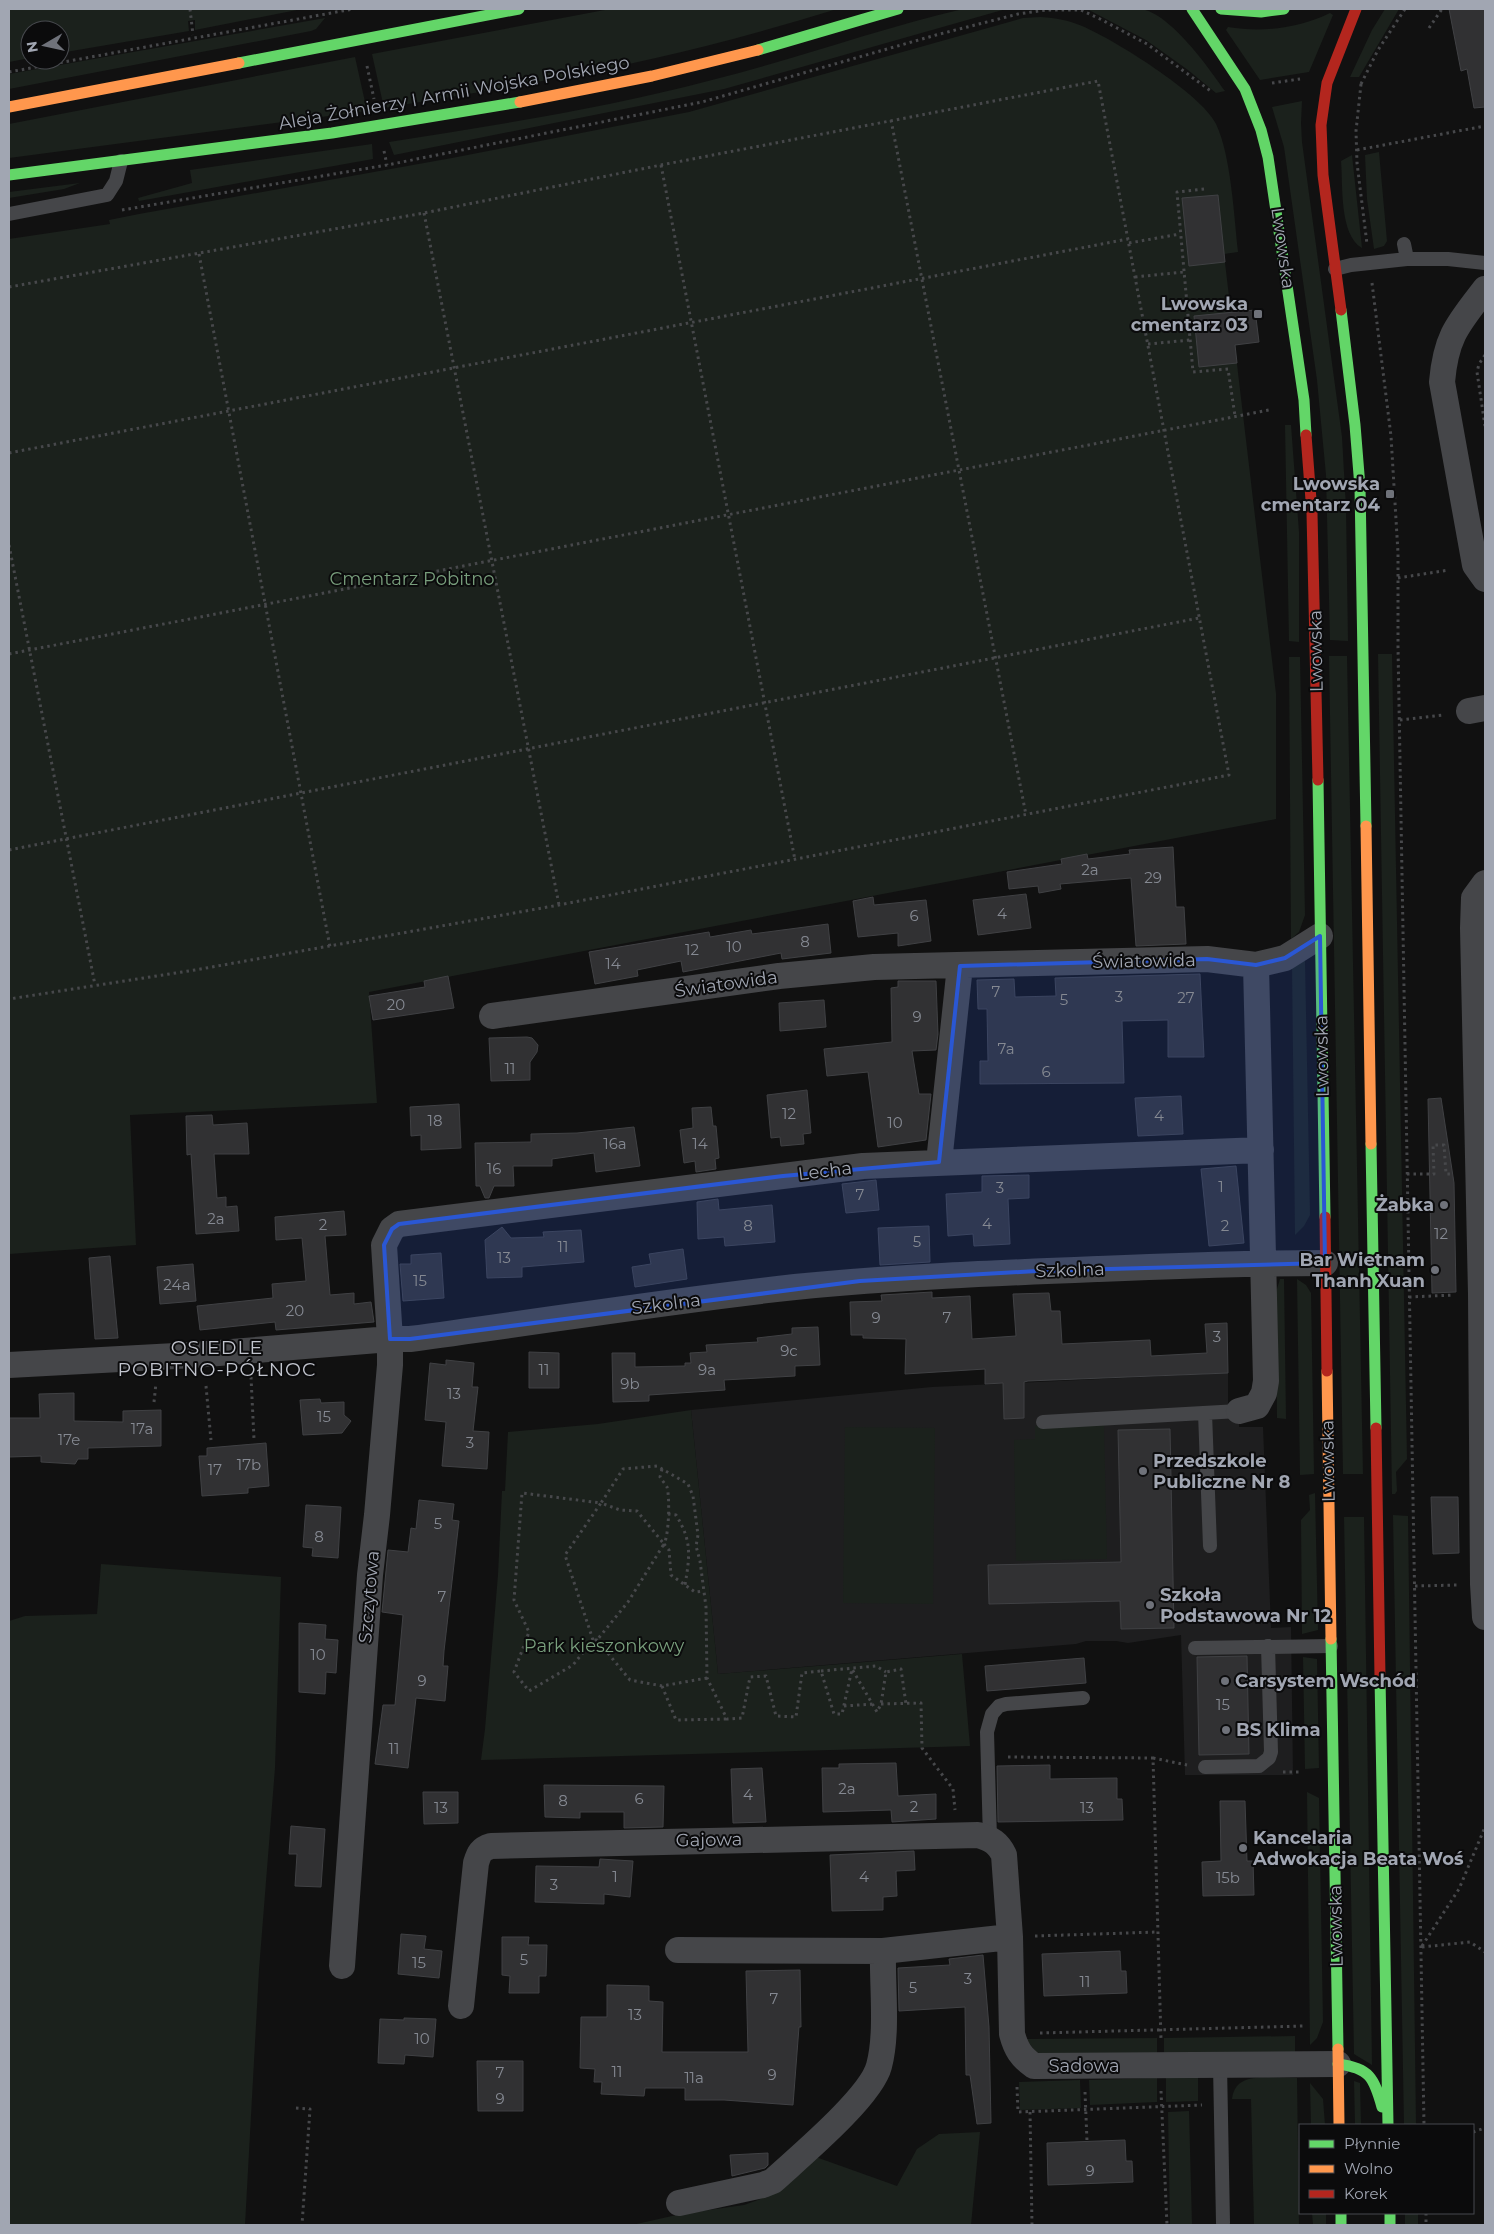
<svg xmlns="http://www.w3.org/2000/svg" width="1494" height="2234" font-family="Montserrat,sans-serif">
<style>
.built{fill:#1e1e1f}
.green{fill:#1b211c}
.building{fill:#313133;stroke:#404144}
.lines{fill:none;stroke-linecap:round;stroke-linejoin:round}
.path{stroke:#47484b;stroke-width:3;stroke-dasharray:2.5 4;stroke-linecap:butt}
.lane{stroke:#454649;stroke-width:14}
.street{stroke:#454649;stroke-width:26}
.fast{stroke:#63d668;stroke-width:11}
.slow{stroke:#ff974d;stroke-width:11}
.jam{stroke:#b3261e;stroke-width:11}
.marked{fill:#2a57d4;fill-opacity:0.2;stroke:#2a57d4;stroke-width:4;stroke-linejoin:round}
.poi-dot{fill:#6f727a;stroke:#0b0b0c;stroke-width:2}
.labels{text-anchor:middle;stroke-width:4;stroke-linejoin:round;paint-order:stroke}
.number-label{font-size:15px;fill:#858992}
.street-label{font-size:18px;fill:#a1a6b2;stroke:#0b0b0c}
.poi-label{font-size:18px;font-weight:bold;fill:#a1a6b2;stroke:#0b0b0c;text-anchor:start}
.park-label{font-size:18px;fill:#789e7c;stroke:#0b0b0c}
.neighbourhood-label{font-size:19px;letter-spacing:1px;fill:#c2c5ce;stroke:#0b0b0c}
</style>
<rect width="100%" height="100%" fill="#111"/>
<!-- built -->
<path class="built" d="M1228,1373V1406H1239V1427H1263L1271,1628L1291,1627L1293,1775H1185L1181,1635L1128,1643L1116,1641H1086L1076,1644L718,1674L691,1410L932,1387Z"/>
<!-- green -->
<path class="green" d="M9,9H302L195,30V20L188,21L189,31L60,53V30H30V58L9,62Z
M610,9H837C794,22 750,35 706,46C600,73 491,90 384,108L372,54Z
M963,9H1006L724,89L394,155L389,142C497,125 606,108 712,80C796,59 878,29 963,9Z
M1087,9C1104,9 1124,6 1141,9C1171,14 1208,67 1225,91L1216,93L1188,70L1146,40Z
M1385,9H1399L1359,77H1350L1372,30Z
M1330,13L1333,15L1309,72L1260,80L1226,30L1228,27C1262,33 1300,28 1330,13Z
M1041,17C1056,18 1068,20 1082,26C1113,39 1202,94 1216,124C1231,155 1234,216 1238,252L1224,254L1276,694V819L369,992L377,1103L130,1115L136,1245L9,1254V239L110,224L109,220L139,214L452,158L689,112L1023,18Z
M325,18L316,29L311,31L9,89V74Z
M355,57L367,111L9,158V124Z
M1302,101L1301,123L1302,142L1342,437L1346,508L1348,641L1330,640L1326,475L1317,380L1284,147L1272,107Z
M372,144L373,159L139,201L138,198L192,183L190,170Z
M1379,152L1387,241L1384,246L1374,249L1367,199L1365,155Z
M1352,155L1362,248C1339,235 1343,184 1341,161Z
M80,183L64,189L9,198V192Z
M1285,425H1291L1299,532V642L1289,641Z
M1378,654H1392L1407,1459L1396,1472L1397,1491L1395,1494H1392Z
M1329,656H1347L1363,1474H1343Z
M1289,657H1300L1305,915L1299,932L1291,939Z
M1301,960L1305,961L1310,1215L1304,1226L1295,1235L1292,965Z
M1280,1279H1284L1286,1419L1277,1418L1276,1292Z
M1297,1279L1306,1285L1311,1293L1314,1474L1300,1475Z
M691,1410L718,1674L962,1654L970,1746L481,1760L485,1729L498,1575L502,1491H505L508,1432L598,1424Z
M1104,1425L1107,1559L1016,1561L1014,1440L1035,1439V1426Z
M845,1427L935,1428L933,1604L843,1603Z
M1315,1493L1318,1630L1302,1634L1301,1520L1310,1510L1309,1495Z
M1393,1515L1408,1516L1416,2125H1404Z
M1344,1517H1364L1372,2065L1354,2054Z
M101,1564L281,1577L275,1768L259,1970L245,2225H9V1621L25,1616L97,1614Z
M1303,1657L1317,1659L1319,1768L1305,1769Z
M1307,1792L1319,1798L1323,2022L1317,2038L1310,2045Z
M1295,2036V2053L1164,2055V2038Z
M1157,2038V2055H1042L1035,2051L1026,2039Z
M1198,2077V2101L1166,2102V2078Z
M1268,2077L1297,2078L1299,2225H1254L1251,2099H1232C1235,2078 1251,2078 1268,2077Z
M1157,2078V2102L1090,2105L1089,2080Z
M1080,2080L1081,2108L1020,2110L1019,2082Z
M1354,2081L1360,2083L1361,2125H1355Z
M1310,2083L1323,2099L1325,2125H1311Z
M1189,2111L1192,2225H1170L1168,2112Z
M980,2132L971,2225H632L681,2214L744,2205L758,2200L773,2192L813,2156L897,2186L917,2149L939,2134Z
M1312,2213H1326V2225H1313Z
M1405,2213H1418V2225H1405Z"/>
<!-- building -->
<path class="building" d="M1449,9H1485V107L1474,108L1467,69L1461,71Z
M1218,195L1225,262L1189,266L1182,198Z
M1255,310L1259,342L1235,345L1237,363L1199,367L1194,316Z
M1173,847L1176,907H1184L1186,944L1136,946L1131,878L1060,884L1061,889L1039,893L1038,886L1009,889L1007,872L1062,864L1061,859L1087,854L1088,859L1130,854L1129,850Z
M1026,894L1031,928L978,935L973,900Z
M873,897L874,905L926,900L931,941L898,946V933L858,937L853,901Z
M828,924L831,953L782,959L781,953L683,972L681,961L637,970L638,976L595,984L589,952L709,932L710,937L751,930L752,934Z
M1200,974L1204,1057H1168V1020L1122,1021L1124,1083L980,1084V1061H988L987,1009H978L977,980L1014,979L1015,997L1056,996L1055,978Z
M448,976L454,1008L373,1020L369,996L425,987L424,981Z
M898,981H936L938,1034L936,1050L912,1051L919,1094H931L926,1140L878,1147L868,1072L827,1076L824,1049L892,1042L891,988L898,987Z
M824,1000L826,1027L780,1031L779,1003Z
M527,1037L532,1038L538,1045L537,1052L530,1062V1080L491,1081L489,1038Z
M807,1090L811,1133L803,1134L804,1144L781,1146L780,1137L771,1138L767,1095Z
M1181,1096L1183,1134L1138,1136L1135,1098Z
M1441,1098L1454,1183L1456,1292L1432,1293L1428,1099Z
M459,1104L461,1148L421,1150V1135L411,1136L410,1107Z
M711,1107L713,1126H716L719,1158L715,1159L716,1169L696,1172L695,1161L684,1163L680,1130L693,1128L692,1108Z
M212,1115L213,1125L247,1123L249,1154H214L217,1198L226,1197V1207L237,1206L239,1231L196,1234L191,1154L187,1155L186,1116Z
M634,1127L640,1166L596,1172L594,1153L552,1159V1166H513L514,1186H494L489,1198H485L480,1186H476L475,1143L531,1142V1134L577,1133Z
M1236,1166L1244,1243L1209,1246L1201,1169Z
M1029,1175V1198L1008,1199L1010,1244L974,1246L973,1234L948,1236L946,1194L982,1192V1176Z
M876,1180L879,1210L846,1213L842,1184Z
M718,1199L719,1210L772,1205L775,1242L725,1246L724,1237L698,1239L697,1202Z
M344,1211L346,1235L325,1236L330,1295L354,1293V1304L371,1302L374,1322L276,1330L275,1322L200,1330L197,1306L273,1298L272,1284L306,1281L302,1238L276,1240L275,1217Z
M929,1226L930,1262L880,1265L878,1228Z
M502,1227L511,1238L544,1237L543,1232L581,1230L584,1262L522,1267V1277L487,1278L485,1240Z
M683,1249L687,1279L635,1287L632,1267L651,1264L649,1254Z
M441,1253L444,1298L403,1301L400,1264H411V1255Z
M110,1256L118,1338L95,1339L89,1258Z
M193,1264L196,1301L160,1304L157,1267Z
M932,1292V1298L970,1296L972,1339L1016,1336L1013,1294L1049,1293L1051,1311H1060L1062,1344L1150,1340L1151,1356L1207,1353L1205,1324L1227,1323L1228,1373L1028,1381L1024,1382V1418L1004,1419L1003,1383L985,1384V1369L905,1374L906,1339L863,1338V1335H851L850,1302L882,1301L881,1295Z
M818,1327L820,1365L795,1366V1376L724,1380L725,1390L649,1395V1401L613,1402L612,1353H635V1367L685,1366V1363H691L690,1353L707,1352L706,1345L758,1342L757,1338L792,1334V1328Z
M529,1352L559,1353V1388H529Z
M446,1360L474,1363L472,1387H478L473,1431L489,1432L487,1469L442,1466L446,1422L425,1420L430,1363L446,1365Z
M74,1393V1421L123,1422V1411L161,1410V1446L88,1448V1459H78L75,1464L41,1462V1456L9,1457V1418H40L39,1394Z
M320,1399L321,1403L344,1402V1415L351,1421L342,1433L303,1435L300,1400Z
M1170,1429L1174,1628L1121,1629L1120,1601L989,1604L988,1565L1121,1562L1118,1430Z
M266,1443L269,1486L248,1488V1493L202,1496L199,1456H207V1448Z
M1431,1497H1458L1459,1553L1433,1554Z
M419,1500L454,1504L452,1520L459,1521L444,1651L443,1666H448L445,1701L416,1698L408,1768L375,1764L383,1705H395L403,1615L382,1612L388,1550L408,1552L411,1528L416,1529Z
M306,1505L341,1507L338,1558L312,1556L313,1548L303,1547Z
M299,1623L326,1625L325,1639L338,1640L336,1673L326,1672L325,1694L299,1692Z
M1247,1656L1249,1754L1199,1755L1197,1657Z
M1084,1658L1086,1683L987,1691L985,1666Z
M896,1763L898,1796L936,1794V1819L892,1822L891,1810L823,1812L822,1768H839V1764Z
M1050,1765V1779L1117,1778V1799H1122L1123,1820L998,1822L997,1766Z
M762,1768L766,1822L733,1823L731,1769Z
M544,1785L664,1786L663,1827L624,1828V1812H580V1818L545,1817Z
M423,1792H458V1823L424,1824Z
M1220,1801H1245L1247,1861H1253L1254,1895L1203,1896L1202,1862L1221,1861Z
M291,1826L325,1829L321,1887L295,1886L297,1854H289Z
M914,1851L915,1870L896,1871L897,1896L883,1897V1910L832,1911L830,1855Z
M600,1859L633,1861L630,1897L604,1894V1904L535,1902L536,1866L599,1867Z
M401,1934L426,1936L424,1949L442,1951L439,1978L398,1974Z
M502,1937H529L528,1945H547L546,1976H539V1993H509L510,1976L502,1975Z
M1120,1951L1121,1971H1126L1127,1993L1044,1996L1042,1954Z
M983,1955L989,2027L991,2123L977,2124L970,2075H966L965,2007L899,2011L898,1968L950,1965L949,1959Z
M800,1970L801,2027H799L793,2105L724,2100H685V2088H645L644,2096L601,2094L602,2082H594L595,2069L580,2068L581,2017H607V1985L649,1986V2001L663,2002L662,2052H748L746,1971Z
M404,2018L436,2019L433,2057L405,2055L404,2064L378,2063L380,2019L404,2020Z
M477,2061H523V2111H478Z
M1125,2140L1126,2161H1132L1133,2182L1048,2185L1047,2143Z
M768,2153V2165L765,2168L732,2176L730,2155Z"/>
<g class="lines">
<!-- path -->
<path class="path" d="M190,9L193,35
M1429,28L1442,9
M367,66L374,99
M9,72L353,9
M1272,83L1300,79
M1361,84L1356,131L1357,163L1367,244
M1361,84L1378,50L1405,9
M891,120L1026,815
M1357,150L1485,126
M384,151L387,165
M661,165L795,860
M1204,189L1177,192L1193,372L1228,369L1235,416
M122,210L387,165L702,102L936,35L1018,14L1046,10H1081L1102,20L1147,44L1212,92
M424,213L559,905
M1129,243L1180,234
M199,254L330,947
M1135,277L1184,272
M1372,283L1391,436L1398,553V647L1424,2125
M9,287L424,213L661,165L1098,81L1229,775L559,905L195,970L9,999
M1148,344L1190,340
M1485,355L1479,364L1477,372L1485,426
M9,453L1128,239
M9,545L95,985
M1398,578L1449,570
M9,654L1269,410
M1400,720L1444,715
M9,850L1199,618
M1407,1174H1434L1433,1145H1444L1446,1174H1451
M1409,1297L1454,1295
M251,1377L254,1439
M206,1386L211,1440
M154,1402L156,1383
M662,1469L660,1477C662,1480 665,1484 667,1487C670,1498 669,1535 664,1544L669,1550L671,1575L695,1592L704,1591
M668,1514L676,1515C692,1541 690,1555 685,1585
M1415,1586L1457,1585
M593,1640L565,1555L601,1503L620,1510L637,1511L664,1544L628,1602L597,1640
M821,1671L876,1666L886,1672
M707,1678L662,1686L630,1680L597,1640H593L573,1665L529,1691L514,1672L529,1632L514,1600L522,1493L601,1503L623,1469L657,1466L688,1484L693,1496L698,1535L696,1546L700,1561L706,1607L707,1678L727,1719L742,1718L750,1677L766,1676L776,1716L796,1717L802,1673L821,1671L834,1714H842L852,1669L877,1712L881,1704L886,1672L901,1669L906,1704
M662,1686L676,1720L727,1719
M881,1704L921,1703L922,1748L953,1789L955,1810
M844,1706L873,1704
M1008,1757L1153,1758L1161,2040
M1153,1758L1187,1765
M1283,1772H1300
M1035,1936L1158,1932
M1422,1946L1459,1889L1485,1827
M1422,1947L1470,1942L1485,1952
M1040,2033L1304,2026
M1017,2087L1018,2112L1202,2105
M1161,2091L1167,2225
M1085,2092L1087,2141
M296,2108L310,2109L302,2225
M1030,2112L1032,2225
M1473,2132L1485,2128
M1426,2213V2225"/>
<!-- lane -->
<path class="lane" d="M9,214L107,195L116,181L121,161
M1404,244L1407,259H1448L1485,263
M1335,269L1351,265L1407,259
M1205,1413L1210,1546
M1043,1422L1239,1411
M1195,1648L1331,1646
M1205,1767L1259,1766L1269,1758L1271,1752L1268,1646
M990,1839L987,1732L992,1714L999,1706L1006,1704L1083,1698
M1220,2065L1223,2223"/>
<!-- street -->
<path class="street" d="M1485,289C1458,324 1446,336 1442,382L1475,565L1485,579
M1469,711L1485,708
M1485,883L1474,898L1473,928L1481,1294L1483,1584L1485,1617
M492,1016L779,976L874,967L1207,959L1256,965L1285,958L1320,936
M939,1162L960,966
M9,1365L194,1355L390,1339H410C538,1322 666,1301 795,1287C896,1277 998,1273 1099,1269C1174,1266 1250,1263 1325,1263
M1239,1411L1257,1406L1264,1393L1266,1381L1256,965
M678,1950L883,1951L1010,1937L1012,2034C1016,2049 1021,2057 1034,2066L1338,2064
M342,1966L370,1575L377,1515L390,1365V1339L384,1245L392,1229L399,1224L863,1166L1261,1150
M461,2006L476,1863C479,1853 481,1849 491,1846L978,1835C992,1839 998,1843 1004,1855L1010,1937
M679,2203L763,2185L773,2181C799,2157 871,2097 879,2066C888,2033 882,1985 883,1951"/>
<!-- fast -->
<path class="fast" d="M1192,9L1245,89L1261,130L1268,157L1304,400L1306,435
M1221,9L1261,12L1284,9
M758,50L898,9
M239,63L519,9
M9,175L332,133L520,102
M1341,310L1355,425L1360,487L1366,826
M1318,780L1325,1217
M1371,1144L1376,1428
M1331,1639L1338,2049
M1380,1677L1388,2125
M1338,2064C1370,2068 1374,2078 1382,2107
M1341,2213V2225
M1390,2213V2225"/>
<!-- slow -->
<path class="slow" d="M520,102L652,76L758,50
M9,107L239,63
M1366,826L1371,1144
M1327,1371L1331,1639
M1338,2049L1339,2125"/>
<!-- jam -->
<path class="jam" d="M1341,310L1323,175L1321,125L1327,83L1356,9
M1306,435L1312,513L1318,780
M1325,1217L1327,1371
M1376,1428L1380,1677"/>
</g>
<!-- marked area -->
<path class="marked" d="M1320,936L1325,1263L1037,1271L860,1281L410,1339H390L384,1245L392,1229L399,1224L783,1176L939,1162L960,966L1207,959L1256,965L1285,958Z"/>
<!-- markers -->
<g class="poi-dot">
<rect x="1253" y="309" width="10" height="10" rx="2.5"/>
<rect x="1385" y="489" width="10" height="10" rx="2.5"/>
<circle cx="1444" cy="1205" r="5"/>
<circle cx="1435" cy="1270" r="5"/>
<circle cx="1143" cy="1471" r="5"/>
<circle cx="1150" cy="1605" r="5"/>
<circle cx="1225" cy="1681" r="5"/>
<circle cx="1226" cy="1730" r="5"/>
<circle cx="1243" cy="1848" r="5"/>
</g>
<g class="labels">
<!-- number labels -->
<g class="number-label">
<text x="1090" y="875">2a</text>
<text x="1153" y="883">29</text>
<text x="1002" y="919">4</text>
<text x="914" y="921">6</text>
<text x="805" y="947">8</text>
<text x="734" y="952">10</text>
<text x="692" y="955">12</text>
<text x="613" y="969">14</text>
<text x="996" y="997">7</text>
<text x="1119" y="1002">3</text>
<text x="1186" y="1003">27</text>
<text x="1064" y="1005">5</text>
<text x="396" y="1010">20</text>
<text x="917" y="1022">9</text>
<text x="1006" y="1054">7a</text>
<text x="510" y="1074">11</text>
<text x="1046" y="1077">6</text>
<text x="789" y="1119">12</text>
<text x="1159" y="1121">4</text>
<text x="435" y="1126">18</text>
<text x="895" y="1128">10</text>
<text x="615" y="1149">16a</text>
<text x="700" y="1149">14</text>
<text x="494" y="1174">16</text>
<text x="1221" y="1192">1</text>
<text x="1000" y="1193">3</text>
<text x="860" y="1200">7</text>
<text x="216" y="1224">2a</text>
<text x="987" y="1229">4</text>
<text x="323" y="1230">2</text>
<text x="748" y="1231">8</text>
<text x="1225" y="1231">2</text>
<text x="1441" y="1239">12</text>
<text x="917" y="1247">5</text>
<text x="563" y="1252">11</text>
<text x="504" y="1263">13</text>
<text x="420" y="1286">15</text>
<text x="177" y="1290">24a</text>
<text x="295" y="1316">20</text>
<text x="876" y="1323">9</text>
<text x="947" y="1323">7</text>
<text x="1217" y="1342">3</text>
<text x="789" y="1356">9c</text>
<text x="544" y="1375">11</text>
<text x="707" y="1375">9a</text>
<text x="630" y="1389">9b</text>
<text x="454" y="1399">13</text>
<text x="324" y="1422">15</text>
<text x="142" y="1434">17a</text>
<text x="69" y="1445">17e</text>
<text x="470" y="1448">3</text>
<text x="249" y="1470">17b</text>
<text x="215" y="1475">17</text>
<text x="438" y="1529">5</text>
<text x="319" y="1542">8</text>
<text x="442" y="1602">7</text>
<text x="318" y="1660">10</text>
<text x="422" y="1686">9</text>
<text x="1223" y="1710">15</text>
<text x="394" y="1754">11</text>
<text x="847" y="1794">2a</text>
<text x="748" y="1800">4</text>
<text x="639" y="1804">6</text>
<text x="563" y="1806">8</text>
<text x="914" y="1812">2</text>
<text x="441" y="1813">13</text>
<text x="1087" y="1813">13</text>
<text x="615" y="1882">1</text>
<text x="864" y="1882">4</text>
<text x="1228" y="1883">15b</text>
<text x="554" y="1890">3</text>
<text x="524" y="1965">5</text>
<text x="419" y="1968">15</text>
<text x="968" y="1984">3</text>
<text x="1085" y="1987">11</text>
<text x="913" y="1993">5</text>
<text x="774" y="2004">7</text>
<text x="635" y="2020">13</text>
<text x="422" y="2044">10</text>
<text x="617" y="2077">11</text>
<text x="500" y="2078">7</text>
<text x="772" y="2080">9</text>
<text x="694" y="2083">11a</text>
<text x="500" y="2104">9</text>
<text x="1090" y="2176">9</text>
</g>
<!-- street labels -->
<g class="street-label">
<text transform="translate(454 93) rotate(-10)" y="6">Aleja Żołnierzy I Armii Wojska Polskiego</text>
<text transform="translate(1283 248) rotate(82)" y="6">Lwowska</text>
<text transform="translate(1316 651) rotate(-91)" y="6">Lwowska</text>
<text transform="translate(1144 961) rotate(-1)" y="6">Światowida</text>
<text transform="translate(726 984) rotate(-8)" y="6">Światowida</text>
<text transform="translate(1322 1056) rotate(-91)" y="6">Lwowska</text>
<text transform="translate(825 1171) rotate(-7)" y="6">Lecha</text>
<text transform="translate(1070 1270) rotate(-2)" y="6">Szkolna</text>
<text transform="translate(666 1304) rotate(-7)" y="6">Szkolna</text>
<text transform="translate(1328 1461) rotate(-91)" y="6">Lwowska</text>
<text transform="translate(369 1597) rotate(-85)" y="6">Szczytowa</text>
<text transform="translate(709 1840) rotate(-1)" y="6">Gajowa</text>
<text transform="translate(1336 1926) rotate(-91)" y="6">Lwowska</text>
<text x="1084" y="2072">Sadowa</text>
</g>
<!-- poi labels -->
<g class="poi-label">
<text x="1248" y="310" text-anchor="end">Lwowska<tspan x="1248" dy="21">cmentarz 03</tspan></text>
<text x="1380" y="490" text-anchor="end">Lwowska<tspan x="1380" dy="21">cmentarz 04</tspan></text>
<text x="1434" y="1211" text-anchor="end">Żabka</text>
<text x="1425" y="1266" text-anchor="end">Bar Wietnam<tspan x="1425" dy="21">Thanh Xuan</tspan></text>
<text x="1153" y="1467">Przedszkole<tspan x="1153" dy="21">Publiczne Nr 8</tspan></text>
<text x="1160" y="1601">Szkoła<tspan x="1160" dy="21">Podstawowa Nr 12</tspan></text>
<text x="1235" y="1687">Carsystem Wschód</text>
<text x="1236" y="1736">BS Klima</text>
<text x="1253" y="1844">Kancelaria<tspan x="1253" dy="21">Adwokacja Beata Woś</tspan></text>
</g>
<!-- park labels -->
<g class="park-label">
<text x="412" y="585">Cmentarz Pobitno</text>
<text x="604" y="1652">Park kieszonkowy</text>
</g>
<!-- neighbourhood labels -->
<g class="neighbourhood-label">
<text x="217" y="1354">OSIEDLE<tspan x="217" dy="22">POBITNO-PÓŁNOC</tspan></text>
</g>
</g>
<!-- border -->
<rect width="1494" height="2234" fill="none" stroke="#a1a6b2" stroke-width="20"/>
<!-- legend -->
<rect x="1299" y="2124" width="175" height="90" fill="#0b0b0c" stroke="#47494e"/>
<rect x="1309" y="2140" width="25" height="8" fill="#63d668" stroke="#47494e"/>
<text x="1344" y="2149" font-size="15" fill="#a1a6b2">Płynnie</text>
<rect x="1309" y="2165" width="25" height="8" fill="#ff974d" stroke="#47494e"/>
<text x="1344" y="2174" font-size="15" fill="#a1a6b2">Wolno</text>
<rect x="1309" y="2190" width="25" height="8" fill="#b3261e" stroke="#47494e"/>
<text x="1344" y="2199" font-size="15" fill="#a1a6b2">Korek</text>
<!-- north arrow -->
<g transform="translate(45 45) rotate(261)"><circle r="24" fill="#0b0b0c" stroke="#47494e"/>
<path d="M0-4L9 19L0 12L-9 19Z" fill="#6f727a"/>
<text y="-8" font-size="14" font-weight="bold" text-anchor="middle" fill="#a1a6b2">N</text>
</g>
</svg>
